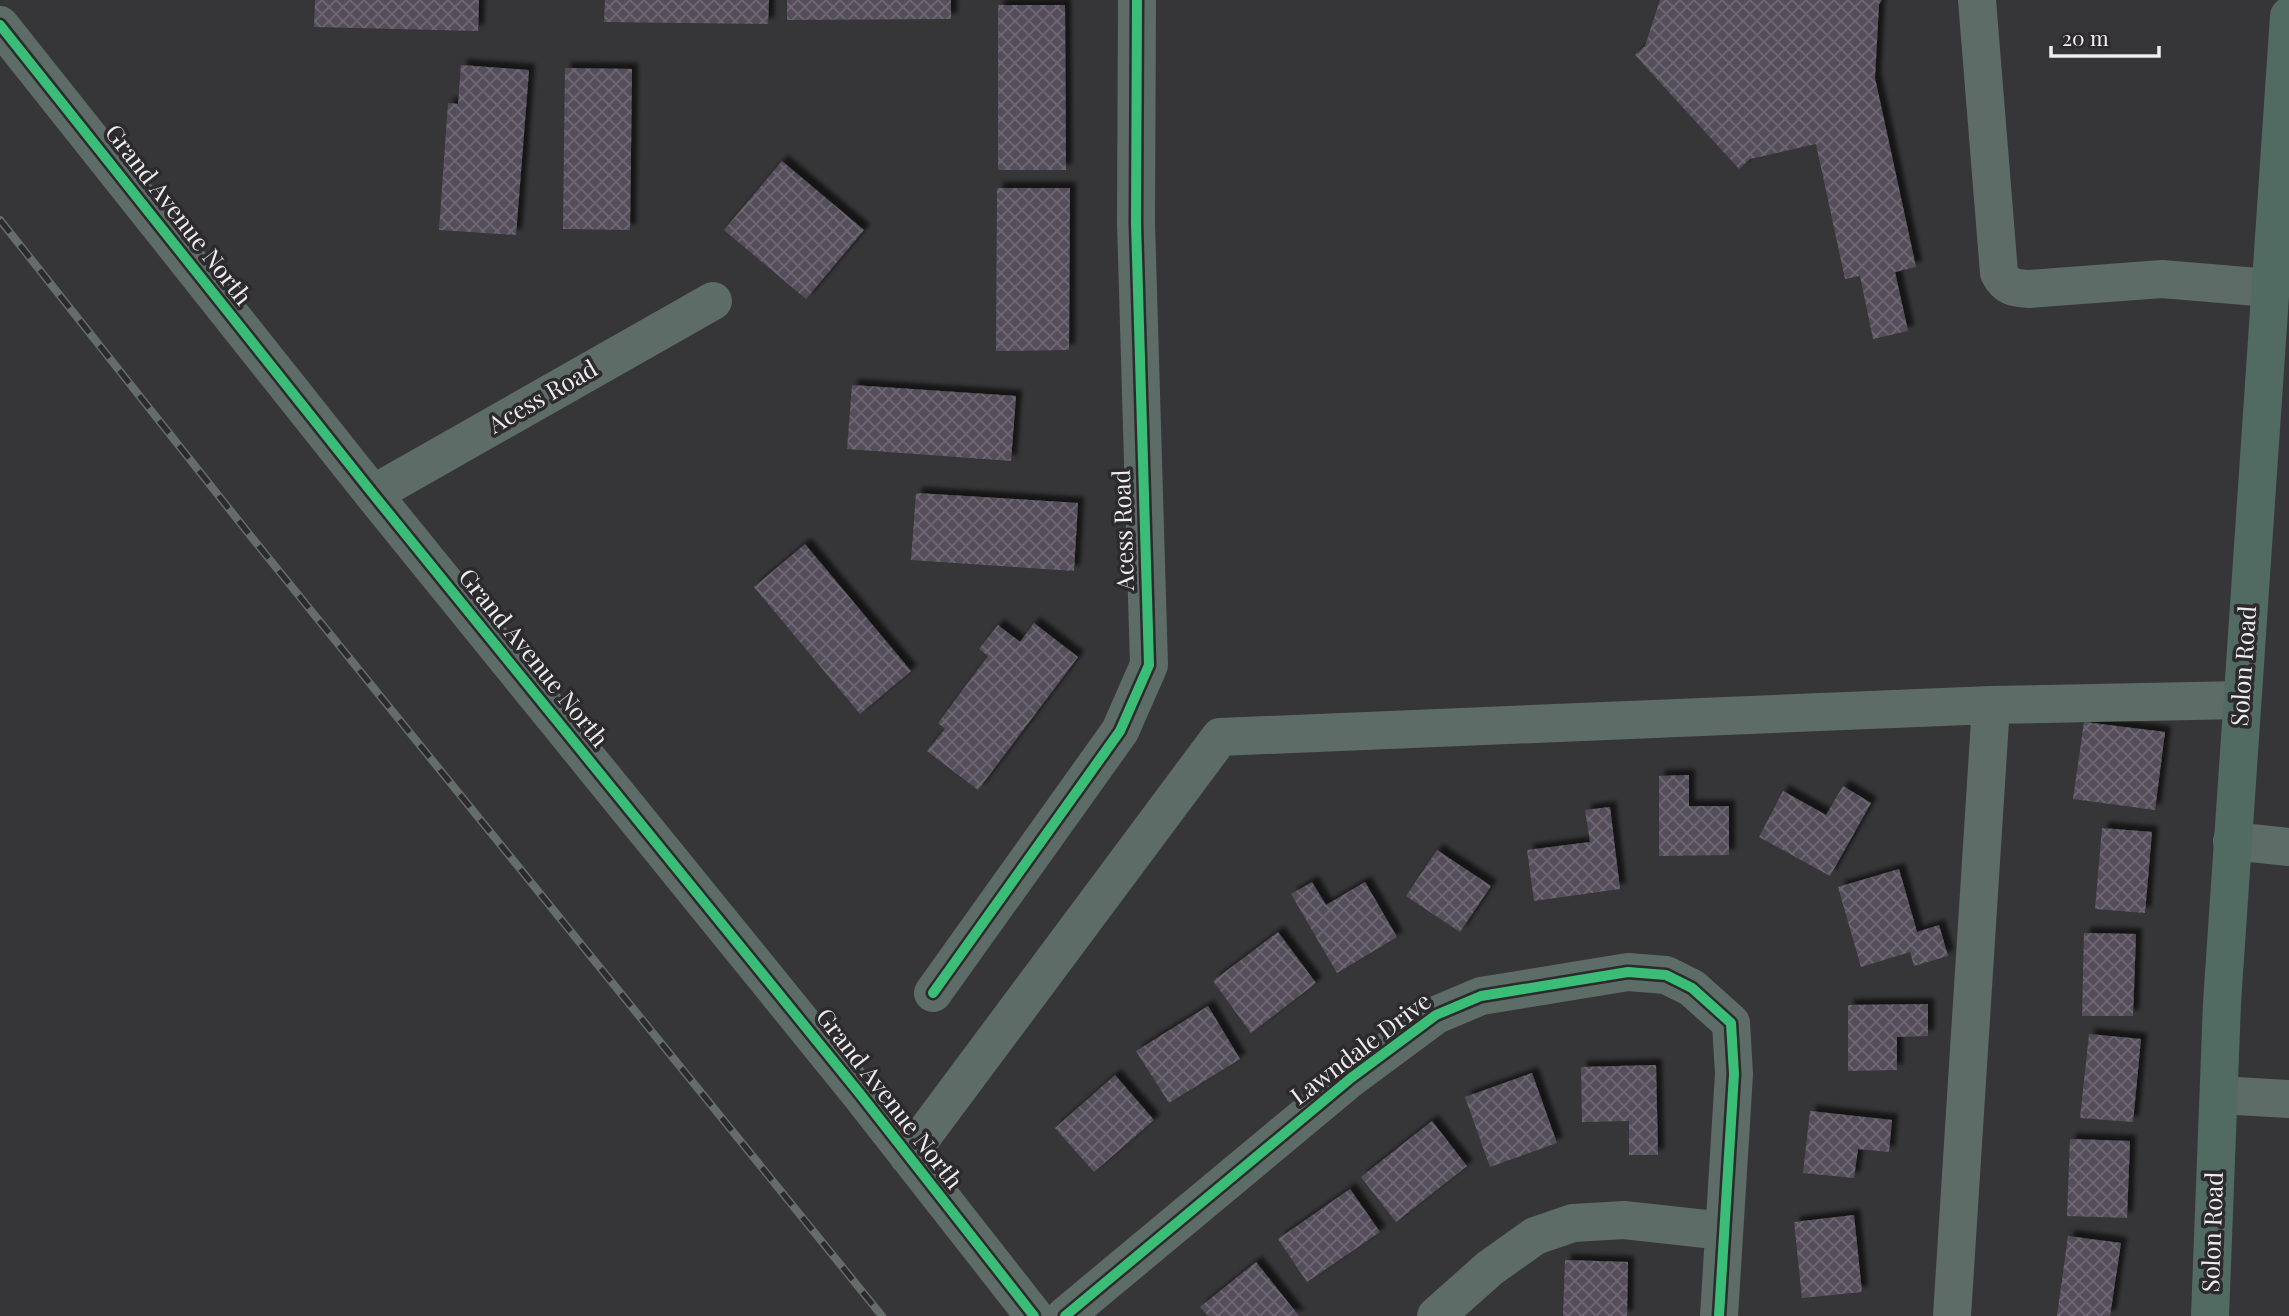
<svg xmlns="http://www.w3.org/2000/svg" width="2289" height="1316" font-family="'Playfair Display',serif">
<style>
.building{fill:url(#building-cross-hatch);filter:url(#shadow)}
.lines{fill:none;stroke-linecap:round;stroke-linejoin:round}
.minor{stroke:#5e6c67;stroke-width:38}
.major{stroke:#516b63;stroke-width:38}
.rail-casing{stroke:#656d6b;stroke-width:8}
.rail{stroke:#2c2a2d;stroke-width:5;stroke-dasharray:16;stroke-linecap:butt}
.cycleway-casing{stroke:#2c2a2d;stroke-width:15}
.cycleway{stroke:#3abd76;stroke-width:10}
.labels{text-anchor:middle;stroke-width:7;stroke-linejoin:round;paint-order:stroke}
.street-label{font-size:24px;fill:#efedef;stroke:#2c2a2d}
</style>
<defs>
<pattern id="building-cross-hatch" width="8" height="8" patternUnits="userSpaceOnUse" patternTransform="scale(1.75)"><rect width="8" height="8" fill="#554e5a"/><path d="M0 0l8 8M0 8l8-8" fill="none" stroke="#6e6872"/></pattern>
<filter id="shadow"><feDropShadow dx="6" dy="-6" stdDeviation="2" flood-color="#0009"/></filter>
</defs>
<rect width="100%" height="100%" fill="#363537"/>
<!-- building -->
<path class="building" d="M315,0H479L478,31L314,27Z
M605,0H769L768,24L604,22Z
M787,0H951V19L787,20Z
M1660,0H1882L1879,4L1875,78L1916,267L1895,272L1908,331L1873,339L1860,276L1845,279L1816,144L1750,159L1739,169L1635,55L1645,46Z
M998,5H1065L1066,170H998Z
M461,65L529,70L516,235L439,230L448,103L458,104Z
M565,68L632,69L630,230L563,229Z
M782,161L864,230L806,299L724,230Z
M997,188H1070L1069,350L996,351Z
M852,385L1016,396L1011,461L847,449Z
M916,493L1078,503L1074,571L911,560Z
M805,544L911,671L860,714L754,587Z
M1034,623L1078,657L978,790L927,751L945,729L938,723L988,656L979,649L998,625L1020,642Z
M2084,722L2165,732L2155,810L2073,799Z
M1689,775V806H1729V855L1659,856V776Z
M1843,786L1871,803L1830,876L1759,837L1783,791L1826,815Z
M1610,807L1620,889L1534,901L1527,850L1590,842L1585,810Z
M2102,828L2152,832L2145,913L2095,909Z
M1437,850L1491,886L1460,932L1406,896Z
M1899,869L1917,932L1939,925L1948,956L1914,966L1910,952L1861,967L1838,887Z
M1312,882L1326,905L1365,882L1397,937L1337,973L1291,894Z
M1278,932L1316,983L1251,1033L1213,981Z
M2084,933L2136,934L2133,1016H2082Z
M1928,1004V1036L1897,1037V1070L1848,1071V1005Z
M1208,1006L1240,1059L1169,1103L1136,1051Z
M2089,1034L2141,1039L2133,1122L2080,1118Z
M1656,1065L1658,1155H1629V1121L1582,1122L1581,1067Z
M1532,1073L1557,1143L1490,1167L1465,1097Z
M1115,1075L1154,1120L1094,1172L1055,1128Z
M1810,1111L1892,1120L1889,1152L1858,1149L1854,1178L1803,1173Z
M1432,1121L1467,1166L1396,1222L1361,1177Z
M2070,1139L2130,1141L2127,1218L2067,1216Z
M1350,1189L1380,1232L1307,1282L1278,1239Z
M1854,1215L1862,1292L1802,1298L1794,1222Z
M2068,1236L2121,1243L2110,1316H2057Z
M1565,1260L1628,1262L1627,1316H1563Z
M1256,1262L1299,1316H1208L1200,1307Z"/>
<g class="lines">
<!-- minor -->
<path class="minor" d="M1977,0L1999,273C2006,287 2014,288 2029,289L2162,279L2269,288
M0,25L373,494L860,1094L1034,1316
M373,494L713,301
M2232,841L2289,847
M933,993L1120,731L1149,665L1136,223L1137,0
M2219,1095L2289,1099
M908,1156L1220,737L1991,705L2242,700
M1065,1316L1351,1078L1436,1015L1481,996L1628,972L1666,975L1692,988L1731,1023L1734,1074L1719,1316
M1436,1316L1490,1268L1535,1236L1573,1223L1624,1220L1724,1231
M1952,1316L1991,705"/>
<!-- major -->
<path class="major" d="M2210,1316L2222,1003L2289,16"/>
<defs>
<path id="rail" d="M0,220L249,534L882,1316"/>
</defs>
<!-- rail casing -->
<use href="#rail" class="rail-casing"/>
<!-- rail -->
<use href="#rail" class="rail"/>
<defs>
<path id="cycleway" d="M0,25L373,494L860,1094L1034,1316
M933,993L1120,731L1149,665L1136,223L1137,0
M1065,1316L1351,1078L1436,1015L1481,996L1628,972L1666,975L1692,988L1731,1023L1734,1074L1719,1316"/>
</defs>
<!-- cycleway casing -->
<use href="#cycleway" class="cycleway-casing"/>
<!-- cycleway -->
<use href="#cycleway" class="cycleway"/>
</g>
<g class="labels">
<!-- street labels -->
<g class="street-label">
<text transform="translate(178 215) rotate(52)" y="8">Grand Avenue North</text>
<text transform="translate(543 397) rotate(-30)" y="8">Acess Road</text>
<text transform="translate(1124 530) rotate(-92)" y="8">Acess Road</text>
<text transform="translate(533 658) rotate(51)" y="8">Grand Avenue North</text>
<text transform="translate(2244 666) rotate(-86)" y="8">Solon Road</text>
<text transform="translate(1361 1049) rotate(-37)" y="8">Lawndale Drive</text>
<text transform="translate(889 1099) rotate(52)" y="8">Grand Avenue North</text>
<text transform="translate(2213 1232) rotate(-88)" y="8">Solon Road</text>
</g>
</g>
<!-- scale -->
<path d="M2051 46v10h108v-10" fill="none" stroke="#efedef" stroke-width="3.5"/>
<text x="2062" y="46" font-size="21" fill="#efedef" stroke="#2c2a2d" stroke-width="5" paint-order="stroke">20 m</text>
</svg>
